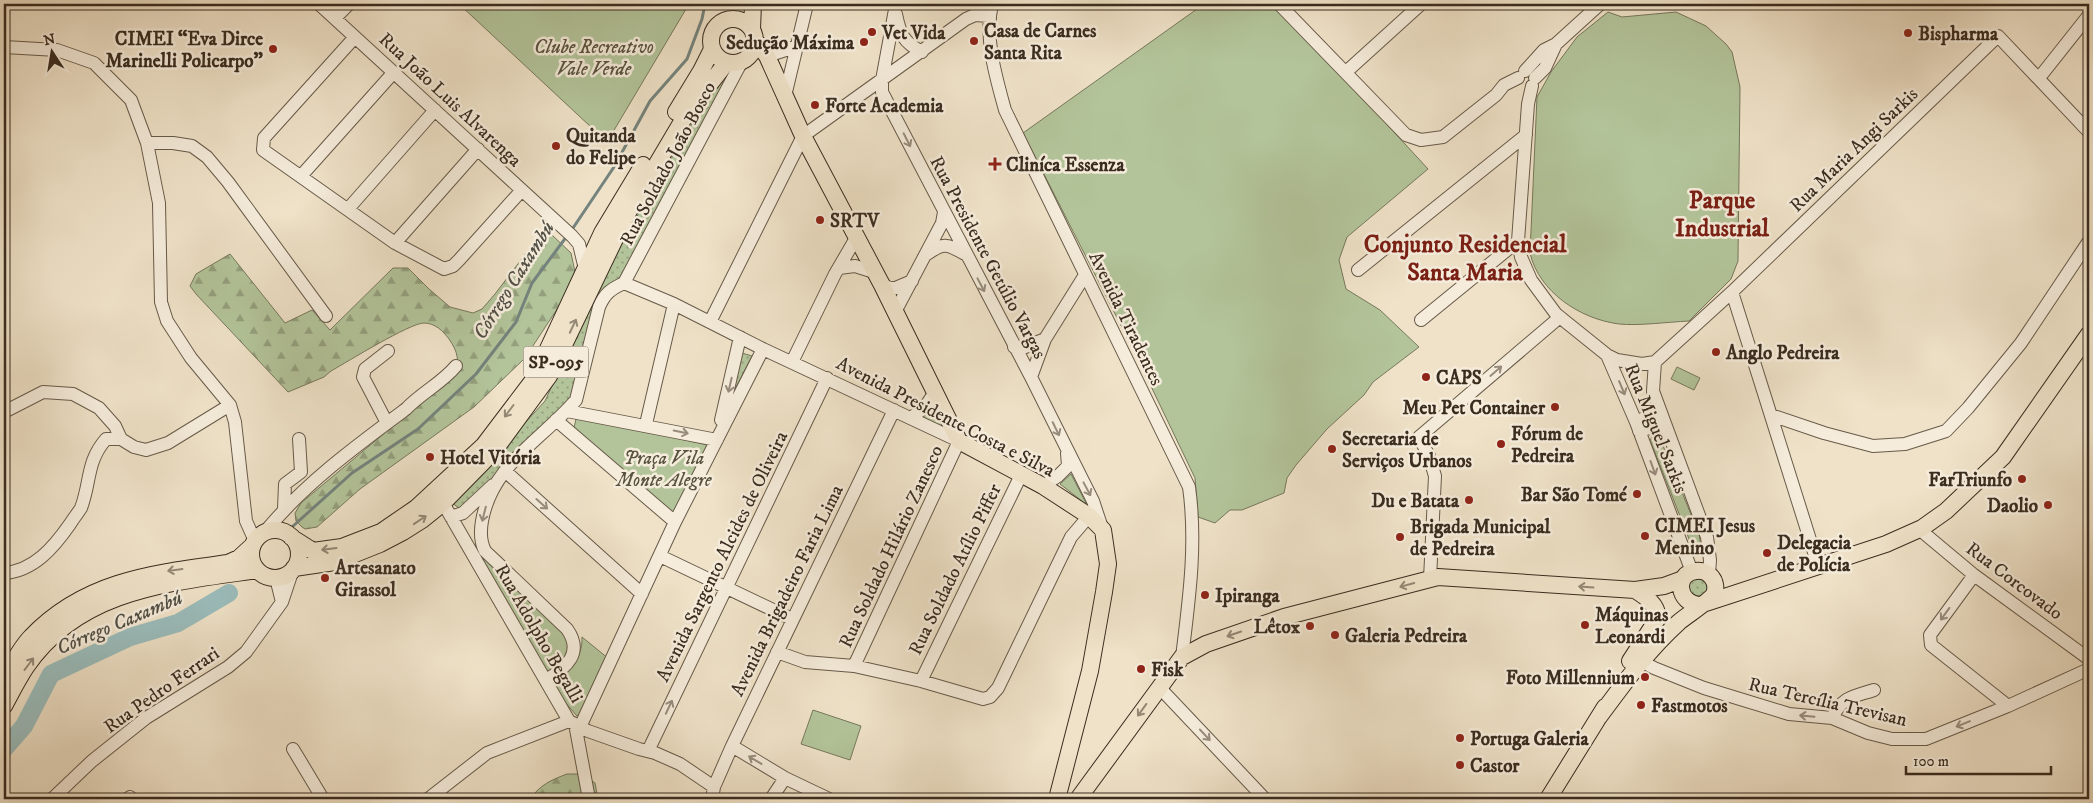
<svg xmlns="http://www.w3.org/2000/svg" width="2093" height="803" font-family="'IM FELL DW Pica',serif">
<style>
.grass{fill:url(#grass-dots);stroke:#76785c}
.forest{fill:url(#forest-firs);stroke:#76785c}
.park{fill:#b3c49a;stroke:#76785c}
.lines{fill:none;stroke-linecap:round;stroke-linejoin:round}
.stream{stroke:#74837d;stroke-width:3}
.river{stroke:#9bbdbc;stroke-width:18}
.minor-casing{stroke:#675a49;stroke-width:14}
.major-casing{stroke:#3a2c1f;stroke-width:18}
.minor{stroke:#f5ecdb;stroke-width:12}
.major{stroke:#efe2c8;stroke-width:16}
.oneway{stroke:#988c7d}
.oneway2{stroke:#948774}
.poi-dot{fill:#8f2418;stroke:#f5ecdb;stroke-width:2}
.labels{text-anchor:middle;stroke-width:5;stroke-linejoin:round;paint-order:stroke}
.shield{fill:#f5ecdb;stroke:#726657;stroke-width:1}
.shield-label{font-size:18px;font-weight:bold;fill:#3a2c1f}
.poi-label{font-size:19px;font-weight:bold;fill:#3a2c1f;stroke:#f5ecdb;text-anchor:start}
.park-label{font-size:19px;font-style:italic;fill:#58523e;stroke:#f5ecdb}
.street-label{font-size:19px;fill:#3a2c1f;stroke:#f5ecdb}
.water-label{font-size:20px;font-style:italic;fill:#525046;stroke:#f5ecdb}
.district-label{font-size:24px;font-weight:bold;fill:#7a1f14;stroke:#f5ecdb}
</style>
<defs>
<pattern id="grass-dots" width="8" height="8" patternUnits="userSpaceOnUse" patternTransform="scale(1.25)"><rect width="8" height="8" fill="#b3c49a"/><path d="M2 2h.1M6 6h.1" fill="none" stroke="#939f7d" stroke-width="1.8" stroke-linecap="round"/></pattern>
<pattern id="forest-firs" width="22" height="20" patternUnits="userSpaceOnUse" patternTransform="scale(1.25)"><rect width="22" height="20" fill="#b3c49a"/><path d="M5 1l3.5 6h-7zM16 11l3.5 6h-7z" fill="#939f7d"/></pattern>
</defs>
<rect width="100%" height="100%" fill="#efe2c8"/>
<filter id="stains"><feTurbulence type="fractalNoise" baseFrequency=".004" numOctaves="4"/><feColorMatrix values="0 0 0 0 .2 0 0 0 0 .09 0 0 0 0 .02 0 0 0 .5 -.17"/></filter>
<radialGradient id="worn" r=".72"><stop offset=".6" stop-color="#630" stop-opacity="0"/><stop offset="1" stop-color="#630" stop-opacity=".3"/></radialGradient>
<!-- grass -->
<path class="grass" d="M735,67L623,277L609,285L571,398C558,415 540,426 525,441C503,462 486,492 459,508L452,503L545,401L607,267L716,83Z
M742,353L752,356L733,393Z
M1698,576L1709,585L1703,598L1692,597L1687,584Z"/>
<!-- forest -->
<path class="forest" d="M552,235L571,253L575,272L563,300L525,358L474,407L360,489L317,527L305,529L302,527L296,521L295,513L301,503L454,375C460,361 458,352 449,339C443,331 435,323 424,323C410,323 347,362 331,371L324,377L288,392L196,294L190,286L196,274L230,254L285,323L312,310L330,330L393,268H408L429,289L450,307L473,313L482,309L495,294L537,239Z
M567,774H582L595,783L598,799H530C540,785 551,780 567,774Z"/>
<!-- park -->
<path class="park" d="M459,4H689L607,142Z
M1204,4H1271L1371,107L1428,169L1347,237L1339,260L1346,289L1380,310L1419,347L1373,382L1364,395L1327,429L1296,465L1287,478L1284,493L1242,510H1230L1215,523L1198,517L1195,478L1135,353L1023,133Z
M1608,12L1622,17L1676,12L1706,26L1726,44L1732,52L1740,87L1738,261L1731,279L1689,321C1668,322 1638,326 1619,324C1580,319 1539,292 1530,253L1537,97L1551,72L1577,37Z
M1677,367L1700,378L1694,390L1671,379Z
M933,399L949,430L919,415Z
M581,416L707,445L675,518L574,428L576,419Z
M1654,434L1659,436L1699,534L1702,553H1696L1691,544L1650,440Z
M1071,474L1087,505L1060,484Z
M483,554L569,637L567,659L547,673L479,559Z
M582,637L609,659L580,716H577L551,686C567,673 583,659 582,637Z
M813,710L861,726L850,760L801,744Z"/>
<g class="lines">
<!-- stream -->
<path class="stream" d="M571,231L614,167L650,101L687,59L702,19L705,4
M292,527L352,473L418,429L476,374L516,322L532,283L567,236"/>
<!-- river -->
<path class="river" d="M4,749L24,726L51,674L130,637L178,623L229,593"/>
<defs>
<path id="minor" d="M319,4L572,236L579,244L585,269
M896,4L882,80V92L1031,377L1093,501L1102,528
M992,4C984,38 996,77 1005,110L1189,487C1197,544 1189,600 1182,657
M1279,4L1406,135L1421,140L1443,137L1496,95L1504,85L1518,78
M896,14C900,34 903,42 922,52
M335,18L349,4
M355,37L264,138L263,150L395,243L444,269L453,266L459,260L522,190
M4,47L57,50L94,63L131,100L147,143L159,203L161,302L167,321L191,358L230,405L235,422L246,521L255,541
M767,56L798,46
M1525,71L1544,50L1556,44L1600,4
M1346,72L1421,4
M1535,78L1545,68L1556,44
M2039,78L2089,15
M1532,86L1528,104L1518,241L1521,257L1531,280L1556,314L1607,355L1617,360L1642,364L1655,362
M785,96L807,4
M147,143H173L192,146L207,157L228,182L326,316
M301,176L394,72
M348,209L435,110
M395,243L478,149
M927,254C944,242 947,244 965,254
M839,268L855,266L874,272
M1358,270L1526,135
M624,283L674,304L763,349L959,441L854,666
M624,283L742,61
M882,285L893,289L912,281
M1732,292L1818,565
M895,312L942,223L944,212
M1421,320L1518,241
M710,322L803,136L966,19L975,15L989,16
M1014,347L1023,348L1045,339
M1607,355L1636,422L1692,572
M792,362L835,274L856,238
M1031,377L1045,339L1085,275
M567,411L717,440
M4,412L43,392L73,394L99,408L115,426L121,439L134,447L146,450L168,443L230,405
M1771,415L1824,433L1873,446L1905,444L1946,431L1968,408L2021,343L2089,241
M911,418L925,407L935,392
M556,420L675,522
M721,420L740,337
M1636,422L1653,414H1660
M387,423L363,377L365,369L388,351
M646,424L674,304
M1639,431L1657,426L1663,422
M505,471L642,594
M1043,486L1058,476L1068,466L1067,453
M443,503L569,721L588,731L639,749L655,753L680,764L714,787
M284,509L285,484L301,472L299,439
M451,517L463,513L493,485
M1919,529L1974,575L2089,659
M264,533C304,484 356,446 406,409C421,393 442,383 456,366
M660,556L792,619
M4,573C34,571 54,547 70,524C73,519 78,513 81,508C91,482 86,462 106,439H121
M1709,574L1710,560L1707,537L1653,391L1655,362L1732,292L1998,36L2089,132
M1974,575L1930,635L1931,645L2008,706
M276,578L282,602
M1430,579L1435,476L1429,456L1419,437L1560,317
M777,652L805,662L854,666L921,681L983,699L990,697L998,688L1071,537L1089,516
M1641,661L1654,668L1704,688L1789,714L1832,718L1868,733L1892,739H1926L2008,706L2089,669
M546,680C566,668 584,653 567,629L485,551C480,541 480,532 482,521C492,464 542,440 576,400L599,307C605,293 611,289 624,283
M921,681L1022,473
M1159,687L1265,799
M1832,718C1843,696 1853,697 1874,690
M575,724L589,799
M580,727L675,522L763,349
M732,746L785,778L829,799
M293,749L323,799
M648,751L827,378
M52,799L92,761L146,718L228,667L246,652L282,602L292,572
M127,799L130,797
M428,799L487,753L569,721
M712,799L714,787L732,746L894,410
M771,799L785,778"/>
<path id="major" d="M711 41a22 22 0 1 1 44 0a22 22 0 1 1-44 0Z
M752,29L753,4
M755,40L767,56L803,136L882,285L959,441L1043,486L1089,516L1103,530L1108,564L1104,592L1090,671L1057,799
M676,112L701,71L712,49
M251 554a24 24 0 1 1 48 0a24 24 0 1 1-48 0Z
M291,537L313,551L342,547L381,532L416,508L484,445L534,379L602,233L643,165
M294,568L335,562L380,544L403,532L422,520L443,503L494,451L549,376L626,216L687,113L727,62
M1706,603L1886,544L1922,528L1946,511L2003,457L2089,334
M1630,661L1658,618C1657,604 1646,597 1635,590
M4,678C12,665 20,648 31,637C85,580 155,573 228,563L239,558L252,546
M4,706C11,693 18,679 26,667C80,588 171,583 257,570
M1599,717C1624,683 1648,650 1679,622C1686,616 1711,600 1714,594C1719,582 1709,569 1696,571C1674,573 1677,604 1700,605
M1078,799L1182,657L1206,644L1284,617L1438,577L1635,590L1664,586L1683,579
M1548,799L1605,707"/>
</defs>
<!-- minor casing -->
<use href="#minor" class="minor-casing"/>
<!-- major casing -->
<use href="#major" class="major-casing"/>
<!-- minor -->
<use href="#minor" class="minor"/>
<!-- major -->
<use href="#major" class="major"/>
</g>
<!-- one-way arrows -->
<defs><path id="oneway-shaft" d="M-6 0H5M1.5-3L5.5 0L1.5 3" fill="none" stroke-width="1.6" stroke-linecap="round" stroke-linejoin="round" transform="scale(1.25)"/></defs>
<g class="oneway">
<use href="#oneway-shaft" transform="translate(907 140) rotate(63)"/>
<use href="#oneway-shaft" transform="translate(981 285) rotate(62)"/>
<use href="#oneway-shaft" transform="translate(1496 371) rotate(-41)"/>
<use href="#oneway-shaft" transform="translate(730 385) rotate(103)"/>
<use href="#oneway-shaft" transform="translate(1622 388) rotate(67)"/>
<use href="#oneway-shaft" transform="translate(1056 429) rotate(64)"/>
<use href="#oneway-shaft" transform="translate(681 432) rotate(12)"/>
<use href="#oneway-shaft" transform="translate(1653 468) rotate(70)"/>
<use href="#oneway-shaft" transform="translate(1087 489) rotate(62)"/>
<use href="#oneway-shaft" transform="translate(542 504) rotate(42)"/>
<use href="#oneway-shaft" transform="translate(484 514) rotate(104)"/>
<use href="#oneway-shaft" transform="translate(1945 614) rotate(126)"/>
<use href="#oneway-shaft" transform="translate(669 707) rotate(-65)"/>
<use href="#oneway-shaft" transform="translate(1807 716) rotate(-175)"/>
<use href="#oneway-shaft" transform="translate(1963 724) rotate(158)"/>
<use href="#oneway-shaft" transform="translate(1205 735) rotate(47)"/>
<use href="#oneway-shaft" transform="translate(755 760) rotate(-149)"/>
</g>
<g class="oneway2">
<use href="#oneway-shaft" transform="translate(573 326) rotate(-65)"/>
<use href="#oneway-shaft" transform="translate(509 411) rotate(127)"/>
<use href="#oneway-shaft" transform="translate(420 520) rotate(-34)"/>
<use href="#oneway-shaft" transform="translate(329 549) rotate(173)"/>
<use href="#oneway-shaft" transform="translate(175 570) rotate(172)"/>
<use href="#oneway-shaft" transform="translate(1407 585) rotate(165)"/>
<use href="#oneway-shaft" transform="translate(1586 587) rotate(-176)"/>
<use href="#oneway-shaft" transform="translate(1234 634) rotate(161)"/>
<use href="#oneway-shaft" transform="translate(29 664) rotate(-53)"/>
<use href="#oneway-shaft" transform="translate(1142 710) rotate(126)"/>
</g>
<!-- markers -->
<g class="poi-dot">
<circle cx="872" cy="32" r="5"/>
<circle cx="1908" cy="33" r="5"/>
<circle cx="974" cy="41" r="5"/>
<circle cx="864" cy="42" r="5"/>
<circle cx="273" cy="49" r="5"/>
<circle cx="815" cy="105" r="5"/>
<circle cx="556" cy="146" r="5"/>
<path d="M992.5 156.5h5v5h5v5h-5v5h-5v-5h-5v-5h5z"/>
<circle cx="820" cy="220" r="5"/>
<circle cx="1716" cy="352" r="5"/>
<circle cx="1426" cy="377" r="5"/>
<circle cx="1555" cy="407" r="5"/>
<circle cx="1501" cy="444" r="5"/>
<circle cx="1332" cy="449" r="5"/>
<circle cx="430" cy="457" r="5"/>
<circle cx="2022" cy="479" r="5"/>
<circle cx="1637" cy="494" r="5"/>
<circle cx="1469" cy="500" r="5"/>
<circle cx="2048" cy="505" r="5"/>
<circle cx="1645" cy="536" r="5"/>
<circle cx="1400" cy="537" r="5"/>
<circle cx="1767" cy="553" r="5"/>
<circle cx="325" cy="578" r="5"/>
<circle cx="1205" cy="595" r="5"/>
<circle cx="1585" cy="625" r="5"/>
<circle cx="1310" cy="626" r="5"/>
<circle cx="1335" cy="635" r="5"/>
<circle cx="1141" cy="669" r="5"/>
<circle cx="1645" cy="677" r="5"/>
<circle cx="1641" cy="705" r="5"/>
<circle cx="1460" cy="738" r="5"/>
<circle cx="1460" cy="765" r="5"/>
</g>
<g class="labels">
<!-- shield labels -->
<rect class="shield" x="523.5" y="346.5" width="65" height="31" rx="4"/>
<g class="shield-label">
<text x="556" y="368">SP-095</text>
</g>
<!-- poi labels -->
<g class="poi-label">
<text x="984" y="37">Casa de Carnes<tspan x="984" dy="22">Santa Rita</tspan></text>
<text x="882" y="39">Vet Vida</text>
<text x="1918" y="40">Bispharma</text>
<text x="263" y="45" text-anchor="end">CIMEI “Eva Dirce<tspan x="263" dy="22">Marinelli Policarpo”</tspan></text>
<text x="854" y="49" text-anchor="end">Sedução Máxima</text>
<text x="825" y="112">Forte Academia</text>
<text x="566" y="142">Quitanda<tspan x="566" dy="22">do Felipe</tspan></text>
<text x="1006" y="171">Cliníca Essenza</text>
<text x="830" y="227">SRTV</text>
<text x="1726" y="359">Anglo Pedreira</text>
<text x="1436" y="384">CAPS</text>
<text x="1545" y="414" text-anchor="end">Meu Pet Container</text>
<text x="1511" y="440">Fórum de<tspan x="1511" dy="22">Pedreira</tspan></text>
<text x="1342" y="445">Secretaria de<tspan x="1342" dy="22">Serviços Urbanos</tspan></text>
<text x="440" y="464">Hotel Vitória</text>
<text x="2012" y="486" text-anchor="end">FarTriunfo</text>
<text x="1627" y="501" text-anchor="end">Bar São Tomé</text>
<text x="1459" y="507" text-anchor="end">Du e Batata</text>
<text x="2038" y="512" text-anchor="end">Daolio</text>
<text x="1655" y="532">CIMEI Jesus<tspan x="1655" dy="22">Menino</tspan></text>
<text x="1410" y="533">Brigada Municipal<tspan x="1410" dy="22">de Pedreira</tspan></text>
<text x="1777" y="549">Delegacia<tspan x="1777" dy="22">de Polícia</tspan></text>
<text x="335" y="574">Artesanato<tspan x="335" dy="22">Girassol</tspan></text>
<text x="1215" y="602">Ipiranga</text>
<text x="1595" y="621">Máquinas<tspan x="1595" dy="22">Leonardi</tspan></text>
<text x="1300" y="633" text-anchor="end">Lêtox</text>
<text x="1345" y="642">Galeria Pedreira</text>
<text x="1151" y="676">Fisk</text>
<text x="1635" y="684" text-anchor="end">Foto Millennium</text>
<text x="1651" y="712">Fastmotos</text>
<text x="1470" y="745">Portuga Galeria</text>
<text x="1470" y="772">Castor</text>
</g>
<!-- park labels -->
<g class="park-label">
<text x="594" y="53">Clube Recreativo<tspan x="594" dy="22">Vale Verde</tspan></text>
<text x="664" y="464">Praça Vila<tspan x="664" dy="22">Monte Alegre</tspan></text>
</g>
<!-- street labels -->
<g class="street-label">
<text transform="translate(451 99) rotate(43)" y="7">Rua João Luis Alvarenga</text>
<text transform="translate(1853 149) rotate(-44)" y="7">Rua Maria Angi Sarkis</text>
<text transform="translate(667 163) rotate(-62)" y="7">Rua Soldado João Bosco</text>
<text transform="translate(989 257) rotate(62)" y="7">Rua Presidente Getúlio Vargas</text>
<text transform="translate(1127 318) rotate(64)" y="7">Avenida Tiradentes</text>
<text transform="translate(946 416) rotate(27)" y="7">Avenida Presidente Costa e Silva</text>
<text transform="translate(1657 428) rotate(68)" y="7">Rua Miguel Sarkis</text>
<text transform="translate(890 546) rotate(-65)" y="7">Rua Soldado Hilário Zanesco</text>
<text transform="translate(721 556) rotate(-64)" y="7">Avenida Sargento Alcides de Oliveira</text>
<text transform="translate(954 569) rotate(-64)" y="7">Rua Soldado Atílio Piffer</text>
<text transform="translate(2015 580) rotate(37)" y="7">Rua Corcovado</text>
<text transform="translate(786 590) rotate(-64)" y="7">Avenida Brigadeiro Faria Lima</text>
<text transform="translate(540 633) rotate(60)" y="7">Rua Adolpho Begalli</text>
<text transform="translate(161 689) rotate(-35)" y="7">Rua Pedro Ferrari</text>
<text transform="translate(1828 701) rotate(13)" y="7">Rua Tercília Trevisan</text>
</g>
<!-- water labels -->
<g class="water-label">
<text transform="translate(513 280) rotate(-58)" y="7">Córrego Caxambú</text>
<text transform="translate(119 622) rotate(-23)" y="7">Córrego Caxambú</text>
</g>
<!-- district labels -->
<g class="district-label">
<text x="1722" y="208">Parque<tspan x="1722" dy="28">Industrial</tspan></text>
<text x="1465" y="252">Conjunto Residencial<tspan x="1465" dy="28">Santa Maria</tspan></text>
</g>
</g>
<!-- margin -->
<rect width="2093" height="803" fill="none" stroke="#efe2c8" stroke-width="20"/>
<rect x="5" y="5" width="2083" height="793" fill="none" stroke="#3a2c1f" stroke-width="2.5"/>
<rect x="10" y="10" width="2073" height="783" fill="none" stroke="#3a2c1f"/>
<!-- north arrow -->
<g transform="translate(52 52) rotate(348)" stroke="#f5ecdb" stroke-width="4" paint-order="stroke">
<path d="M0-4L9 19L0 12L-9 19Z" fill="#3a2c1f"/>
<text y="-8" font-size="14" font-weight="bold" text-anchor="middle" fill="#3a2c1f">N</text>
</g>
<!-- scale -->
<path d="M1906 766v8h145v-8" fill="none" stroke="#3a2c1f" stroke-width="2.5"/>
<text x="1913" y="766" font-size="15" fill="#3a2c1f" stroke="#f5ecdb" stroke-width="4" paint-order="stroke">100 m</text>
<rect width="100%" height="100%" filter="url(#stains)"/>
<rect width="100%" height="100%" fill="url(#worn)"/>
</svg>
